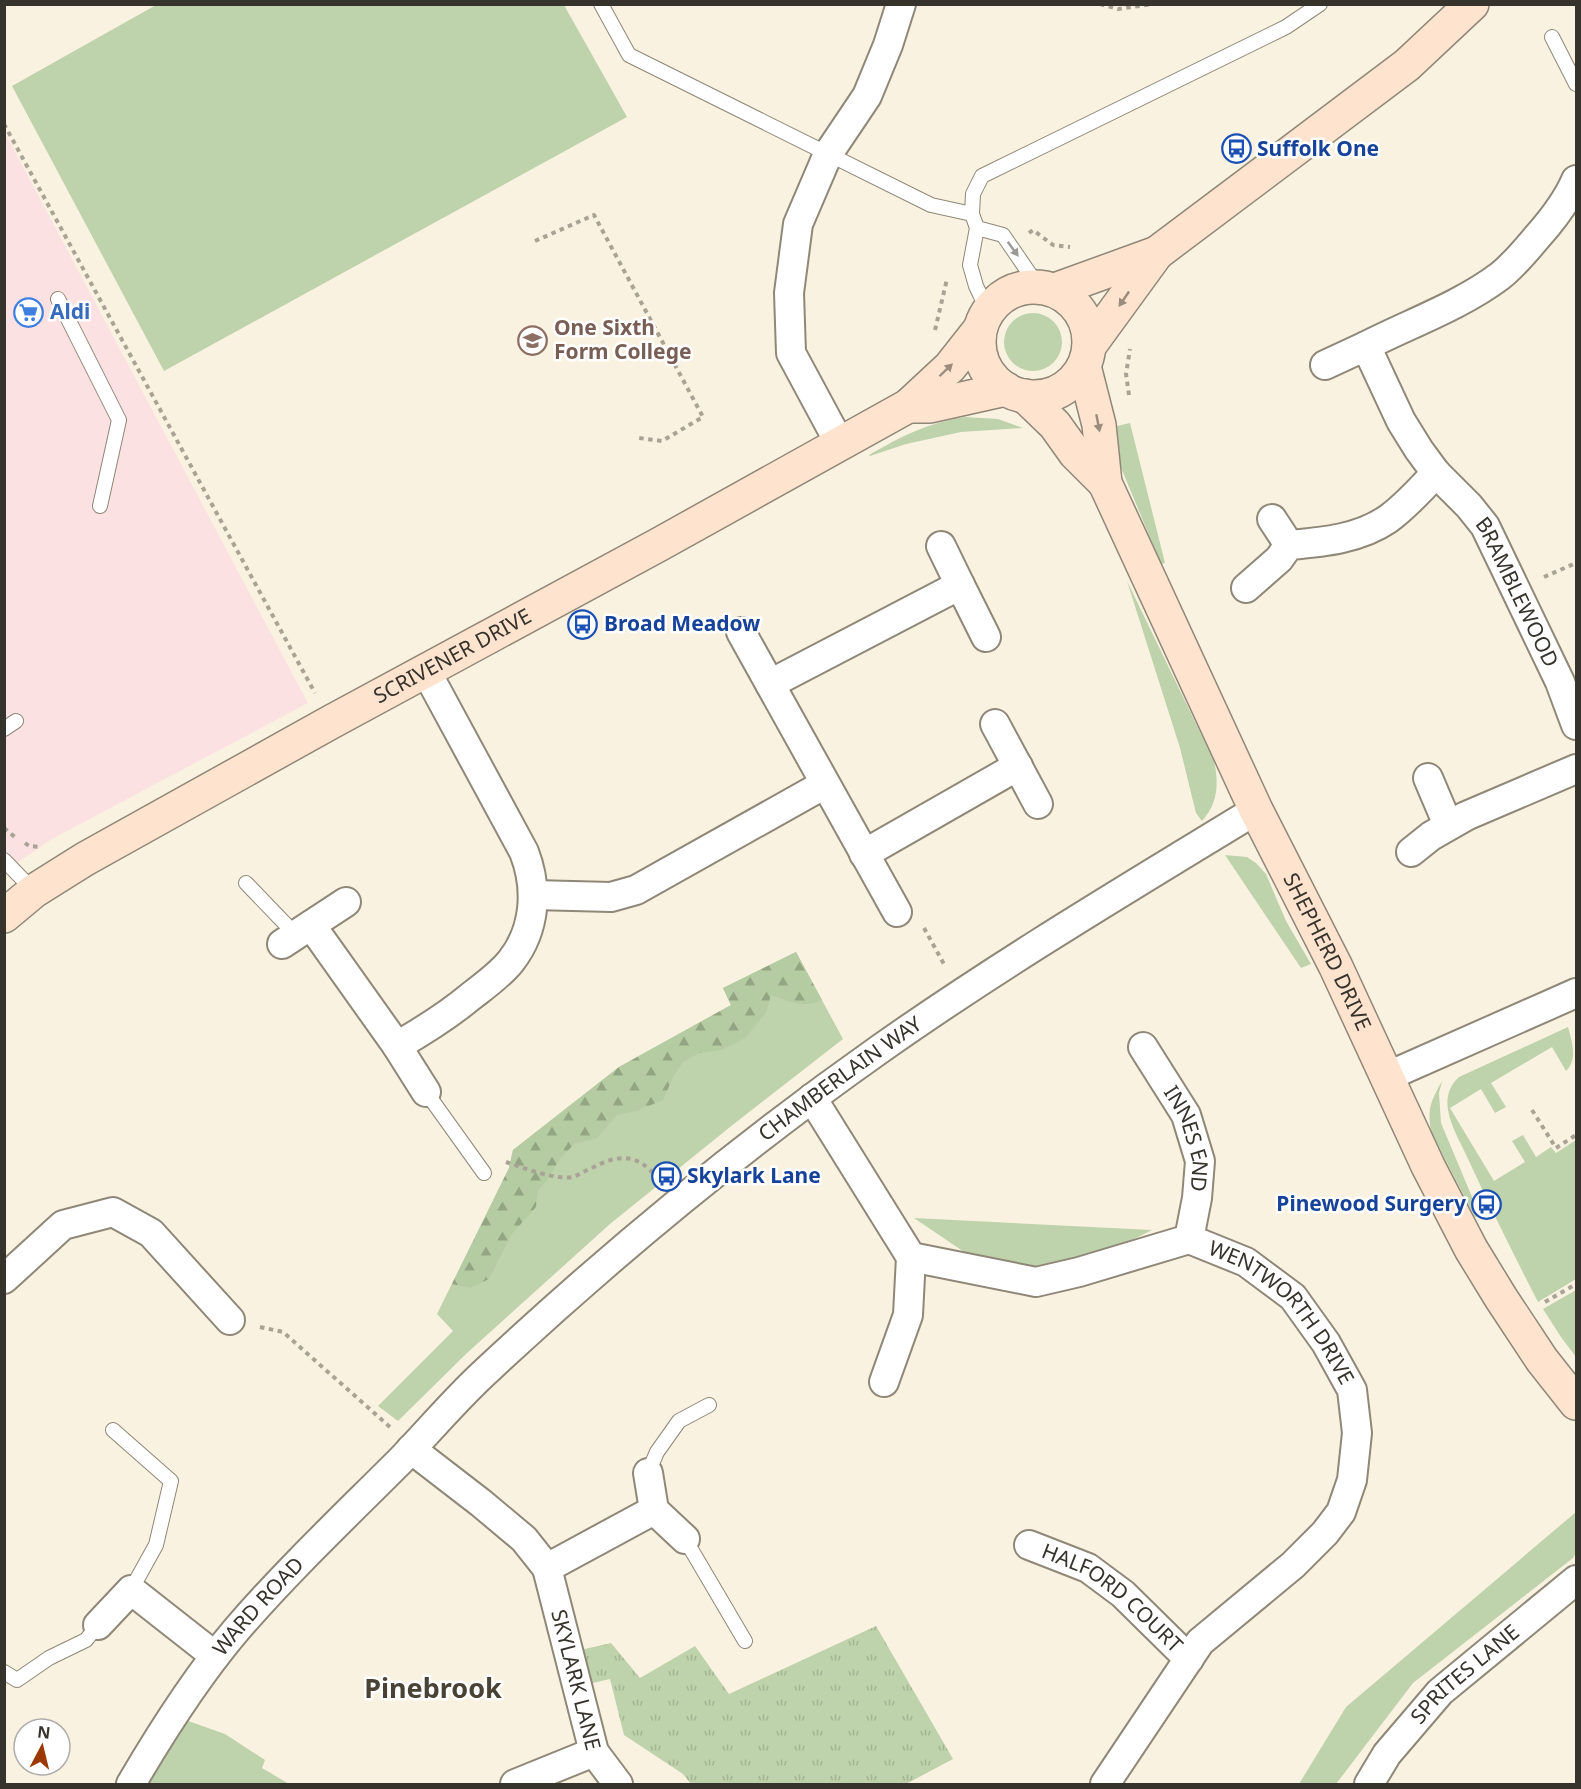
<svg xmlns="http://www.w3.org/2000/svg" width="1581" height="1789" font-family="'Noto Sans',sans-serif">
<style>
.commercial{fill:#fce1e3}
.grass{fill:#bed2ab}
.forest{fill:url(#forest-firs)}
.park{fill:url(#park-tufts)}
.lines{fill:none;stroke-linecap:round;stroke-linejoin:round}
.lane-casing{stroke:#8f8777;stroke-width:16}
.street-casing{stroke:#8f8777;stroke-width:32}
.secondary-casing{stroke:#8f8777;stroke-width:36}
.path{stroke:#a9a395;stroke-width:4;stroke-dasharray:4.5 4.5;stroke-linecap:butt}
.lane{stroke:#fff;stroke-width:14}
.street{stroke:#fff;stroke-width:28}
.secondary{stroke:#fee3ce;stroke-width:33}
.oneway{fill:#9a9996}
.oneway2{fill:#9a8b7d}
.labels{text-anchor:middle;stroke-width:5;stroke-linejoin:round;paint-order:stroke}
.transit-label{font-size:21px;font-weight:bold;fill:#164399;stroke:#fff;text-anchor:start}
.shop-label{font-size:21px;font-weight:bold;fill:#366cbe;stroke:#fff;text-anchor:start}
.education-label{font-size:21px;font-weight:bold;fill:#785e54;stroke:#fff;text-anchor:start}
.street-label{font-size:21px;fill:#36332c;stroke:#fff}
.district-label{font-size:27px;font-weight:bold;fill:#4a4335;stroke:#fff}
</style>
<defs>
<pattern id="forest-firs" width="22" height="20" patternUnits="userSpaceOnUse" patternTransform="scale(1.5)"><rect width="22" height="20" fill="#b5cba1"/><path d="M5 1l3.5 6h-7zM16 11l3.5 6h-7z" fill="#94a583"/></pattern>
<pattern id="park-tufts" width="24" height="20" patternUnits="userSpaceOnUse" patternTransform="scale(1.5)"><rect width="24" height="20" fill="#bed2ab"/><path d="M3 7l-1-3M5 7V3M7 7l1-3M15 17l-1-3M17 17v-4M19 17l1-3" fill="none" stroke="#a4b593"/></pattern>
</defs>
<rect width="100%" height="100%" fill="#faf2e0"/>
<!-- commercial -->
<path class="commercial" d="M4,131L308,703L52,839L5,871Z"/>
<!-- grass -->
<path class="grass" d="M156,5H564L627,117L164,371L12,86Z
M1004 342a29 29 0 1 1 58 0a29 29 0 1 1-58 0Z
M965,417L998,419L1023,428L961,432L906,444L870,456L869,455C904,435 925,424 965,417Z
M1130,423L1165,563L1161,564L1117,458L1113,427Z
M1127,581L1214,761C1219,783 1218,804 1202,821L1196,813L1180,748Z
M1225,855L1247,857L1256,863L1266,874L1286,921L1311,964L1301,968Z
M796,952L843,1039L730,1127L610,1224L467,1353L398,1421L378,1406L453,1331L437,1314L509,1168L513,1150L619,1067L731,1005L723,988Z
M1568,1027C1572,1041 1578,1060 1566,1071L1552,1047L1491,1083L1506,1107L1495,1113L1481,1089L1450,1108L1494,1181L1525,1162L1512,1141L1523,1135L1536,1157L1551,1147L1556,1153L1576,1140V1279L1538,1302C1514,1255 1491,1209 1469,1161C1462,1145 1451,1128 1448,1110C1446,1097 1449,1086 1459,1077Z
M1442,1081L1439,1093L1441,1123L1480,1216L1475,1217L1431,1132C1427,1108 1431,1101 1442,1081Z
M914,1218L1152,1230L1114,1249L1042,1271L973,1258Z
M1576,1290V1357L1561,1337L1543,1309Z
M1576,1512V1552L1573,1558L1413,1683L1336,1784H1299L1346,1707Z
M174,1716L225,1734L265,1760L262,1768L289,1784H131Z"/>
<!-- forest -->
<path class="forest" d="M796,952L822,1000C805,1009 788,1001 771,995L766,1013L745,1038L721,1050L699,1053L683,1062L674,1075L663,1100L639,1110L617,1115L597,1138L574,1144L560,1159L545,1183L538,1190L536,1207L511,1235L489,1279L470,1288L452,1284L509,1168L513,1150L619,1067L731,1005L723,988Z"/>
<!-- park -->
<path class="park" d="M876,1626L953,1759L906,1784H691L683,1774L624,1735L610,1679L584,1685L576,1651L611,1643L640,1678L695,1646L729,1694Z"/>
<g class="lines">
<defs>
<path id="lane" d="M601,4L629,55L931,205L972,214
M1552,37L1576,84
M977,228L1003,235L1038,286
M58,299L119,420L100,506
M988,311L976,286L970,265L977,228L972,214L973,194L982,176L1286,27L1320,4
M4,729L16,721
M4,860L34,891
M246,883L296,935
M426,1092L484,1173
M113,1430L171,1481L156,1545L131,1590
M648,1473L657,1452L679,1421L709,1405
M685,1539L745,1641
M4,1672L17,1680L49,1658L86,1640L98,1625"/>
<g id="street">
<path id="s1" d="M1576,180C1567,201 1553,219 1538,236C1526,250 1514,265 1500,276C1460,306 1411,323 1366,346L1401,421L1419,450L1436,473L1469,506L1485,526L1560,682L1576,725"/>
<path d="M1325,365L1366,346"/>
<path d="M840,444L791,353L789,293L798,224L828,154L867,96L888,45L901,4"/>
<path d="M1272,519L1289,545"/>
<path d="M941,546L960,585"/>
<path d="M1246,588L1279,559L1289,545C1323,542 1359,539 1388,519C1406,506 1421,489 1436,473"/>
<path d="M741,632L897,912"/>
<path d="M770,684L960,585L986,637"/>
<path d="M995,724L1038,804"/>
<path d="M1428,778L1448,825"/>
<path d="M1411,852L1431,836L1466,816L1576,769"/>
<path d="M864,854L1018,766"/>
<path d="M534,895L611,897L636,890L825,784"/>
<path d="M311,925L397,1046L426,1092"/>
<path d="M282,944L346,902"/>
<path d="M397,1046C423,1031 447,1016 470,997C484,986 500,975 511,961C536,929 538,888 524,852L426,671"/>
<path id="s2" d="M1143,1047L1186,1115L1200,1161L1197,1198L1189,1239"/>
<path d="M1386,1077L1576,993"/>
<path id="s3" d="M812,1098L911,1257L1036,1282L1079,1272L1189,1239L1246,1262L1293,1297L1326,1343L1352,1390L1357,1433L1352,1480L1341,1512L1325,1533L1293,1565L1200,1642L1105,1784"/>
<path d="M4,1279L63,1225L113,1212L151,1233L230,1320"/>
<path d="M884,1382L908,1315L911,1257"/>
<path id="s4" d="M411,1449L481,1503L524,1539L547,1568L594,1752L618,1784"/>
<path d="M648,1473L654,1510"/>
<path id="s5" d="M1029,1545L1088,1568L1123,1594L1189,1659"/>
<path d="M547,1568L654,1510L685,1539"/>
<path d="M98,1625L131,1590L215,1656"/>
<path id="s6" d="M131,1784C162,1731 197,1676 237,1629C288,1570 345,1516 400,1461C428,1432 454,1401 483,1374C608,1257 741,1147 880,1049C1002,963 1130,887 1256,810"/>
<path d="M515,1784L594,1752"/>
<path id="s7" d="M1369,1784L1387,1754L1440,1692L1576,1580"/>
</g>
<g id="secondary">
<circle cx="1034" cy="342" r="55"/>
<path d="M1055,290L1157,253L1407,65L1472,4"/>
<path d="M1090,345L1157,253"/>
<path id="s8" d="M1084,366L1099,425L1105,483L1256,810L1336,967L1428,1166L1471,1249L1501,1298L1542,1360L1576,1403"/>
<path d="M1025,396L1055,425L1075,453L1105,483"/>
<path d="M908,406H930L1006,389"/>
<path id="s9" d="M4,916L34,891L85,859L331,722L660,544L908,406L950,367L980,329"/>
</g>
</defs>
<!-- lane casing -->
<use href="#lane" class="lane-casing"/>
<!-- street casing -->
<use href="#street" class="street-casing"/>
<!-- secondary casing -->
<use href="#secondary" class="secondary-casing"/>
<!-- path -->
<path class="path" d="M1100,4L1118,9L1154,4
M4,124L315,693
M1029,233L1033,230L1053,245L1070,247
M535,241L594,215L703,417L662,441L639,438
M935,330L947,279
M1129,395L1126,374L1130,349
M1544,577L1576,563
M4,828L16,838
M25,843L29,846L40,847
M924,928L945,966
M1532,1110L1556,1148L1576,1135
M506,1162C524,1168 554,1180 573,1177C579,1175 584,1171 590,1169C618,1154 637,1152 658,1179
M1545,1302L1576,1284
M260,1327L283,1332L390,1427"/>
<!-- lane -->
<use href="#lane" class="lane"/>
<!-- street -->
<use href="#street" class="street"/>
<!-- secondary -->
<use href="#secondary" class="secondary"/>
</g>
<!-- one-way arrows -->
<defs><path id="oneway-solid" d="M-6-.8H1V-3.2L6.5 0L1 3.2V.8H-6Z" transform="scale(1.5)"/></defs>
<use class="oneway" href="#oneway-solid" transform="translate(1013 249) rotate(54)"/>
<g class="oneway2">
<use href="#oneway-solid" transform="translate(1124 299) rotate(124)"/>
<use href="#oneway-solid" transform="translate(946 370) rotate(-44)"/>
<use href="#oneway-solid" transform="translate(1098 423) rotate(79)"/>
</g>
<!-- icons -->
<defs>
<symbol id="bus-ring" viewBox="-11 -11 22 22"><circle r="9.5" fill="#fff" stroke="#1a4fb4" stroke-width="1.5"/><path d="M-5-6H5V4H4V6H2V4H-2V6H-4V4H-5ZM-3.5-4V0h7V-4ZM-3.5 1.2v1.5H-2V1.2ZM2 1.2v1.5H3.5V1.2Z" fill="#1a4fb4"/></symbol>
<symbol id="supermarket-ring" viewBox="-11 -11 22 22"><circle r="9.5" fill="#fff" stroke="#3f7fe0" stroke-width="1.5"/><path d="M-6-5.5h2.5l.6 2H6L4.5 2H-2.5L-4.4-4H-6ZM-1.5 3.2a1.3 1.3 0 1 0 .1 0ZM3 3.2a1.3 1.3 0 1 0 .1 0Z" fill="#3f7fe0"/></symbol>
<symbol id="university-ring" viewBox="-11 -11 22 22"><circle r="9.5" fill="#fff" stroke="#8d6e63" stroke-width="1.5"/><path d="M0-5L7-2L0 1L-7-2ZM-4 1L0 2.5L4 1V4Q0 6-4 4Z" fill="#8d6e63"/></symbol>
</defs>
<g fill-rule="evenodd">
<use href="#bus-ring" x="1220" y="132" width="33" height="33"/>
<use href="#supermarket-ring" x="12" y="296" width="33" height="33"/>
<use href="#university-ring" x="516" y="324" width="33" height="33"/>
<use href="#bus-ring" x="566" y="608" width="33" height="33"/>
<use href="#bus-ring" x="650" y="1160" width="33" height="33"/>
<use href="#bus-ring" x="1470" y="1188" width="33" height="33"/>
</g>
<g class="labels">
<!-- transit labels -->
<g class="transit-label">
<text x="1257" y="156">Suffolk One</text>
<text x="604" y="631">Broad Meadow</text>
<text x="687" y="1183">Skylark Lane</text>
<text x="1466" y="1211" text-anchor="end">Pinewood Surgery</text>
</g>
<!-- shop labels -->
<g class="shop-label">
<text x="50" y="319">Aldi</text>
</g>
<!-- education labels -->
<g class="education-label">
<text x="554" y="335">One Sixth<tspan x="554" dy="24">Form College</tspan></text>
</g>
<!-- street labels -->
<g class="street-label">
<text dy="7" stroke="none"><textPath href="#s1" startOffset="566">BRAMBLEWOOD</textPath></text>
<text dy="7" stroke="none"><textPath href="#s9" startOffset="519">SCRIVENER DRIVE</textPath></text>
<text dy="7" stroke="none"><textPath href="#s8" startOffset="638">SHEPHERD DRIVE</textPath></text>
<text dy="7" stroke="none"><textPath href="#s6" startOffset="1006">CHAMBERLAIN WAY</textPath></text>
<text dy="7" stroke="none"><textPath href="#s2" startOffset="104">INNES END</textPath></text>
<text dy="7" stroke="none"><textPath href="#s3" startOffset="596">WENTWORTH DRIVE</textPath></text>
<text dy="7" stroke="none"><textPath href="#s5" startOffset="100">HALFORD COURT</textPath></text>
<text dy="7" stroke="none"><textPath href="#s6" startOffset="219">WARD ROAD</textPath></text>
<text dy="7" stroke="none"><textPath href="#s7" startOffset="147">SPRITES LANE</textPath></text>
<text dy="7" stroke="none"><textPath href="#s4" startOffset="297">SKYLARK LANE</textPath></text>
</g>
<!-- district labels -->
<g class="district-label">
<text x="433" y="1698">Pinebrook</text>
</g>
</g>
<!-- border -->
<rect width="1581" height="1789" fill="none" stroke="#36332c" stroke-width="12"/>
<!-- north arrow -->
<g transform="translate(42 1747) rotate(7)"><circle r="28" fill="#ffffff" stroke="#afadab" stroke-width="1.5"/>
<path d="M0-4.5L10 22L0 15L-10 22Z" fill="#9c3800"/>
<text y="-9" font-size="16" font-weight="bold" text-anchor="middle" fill="#36332c">N</text>
</g>
</svg>
